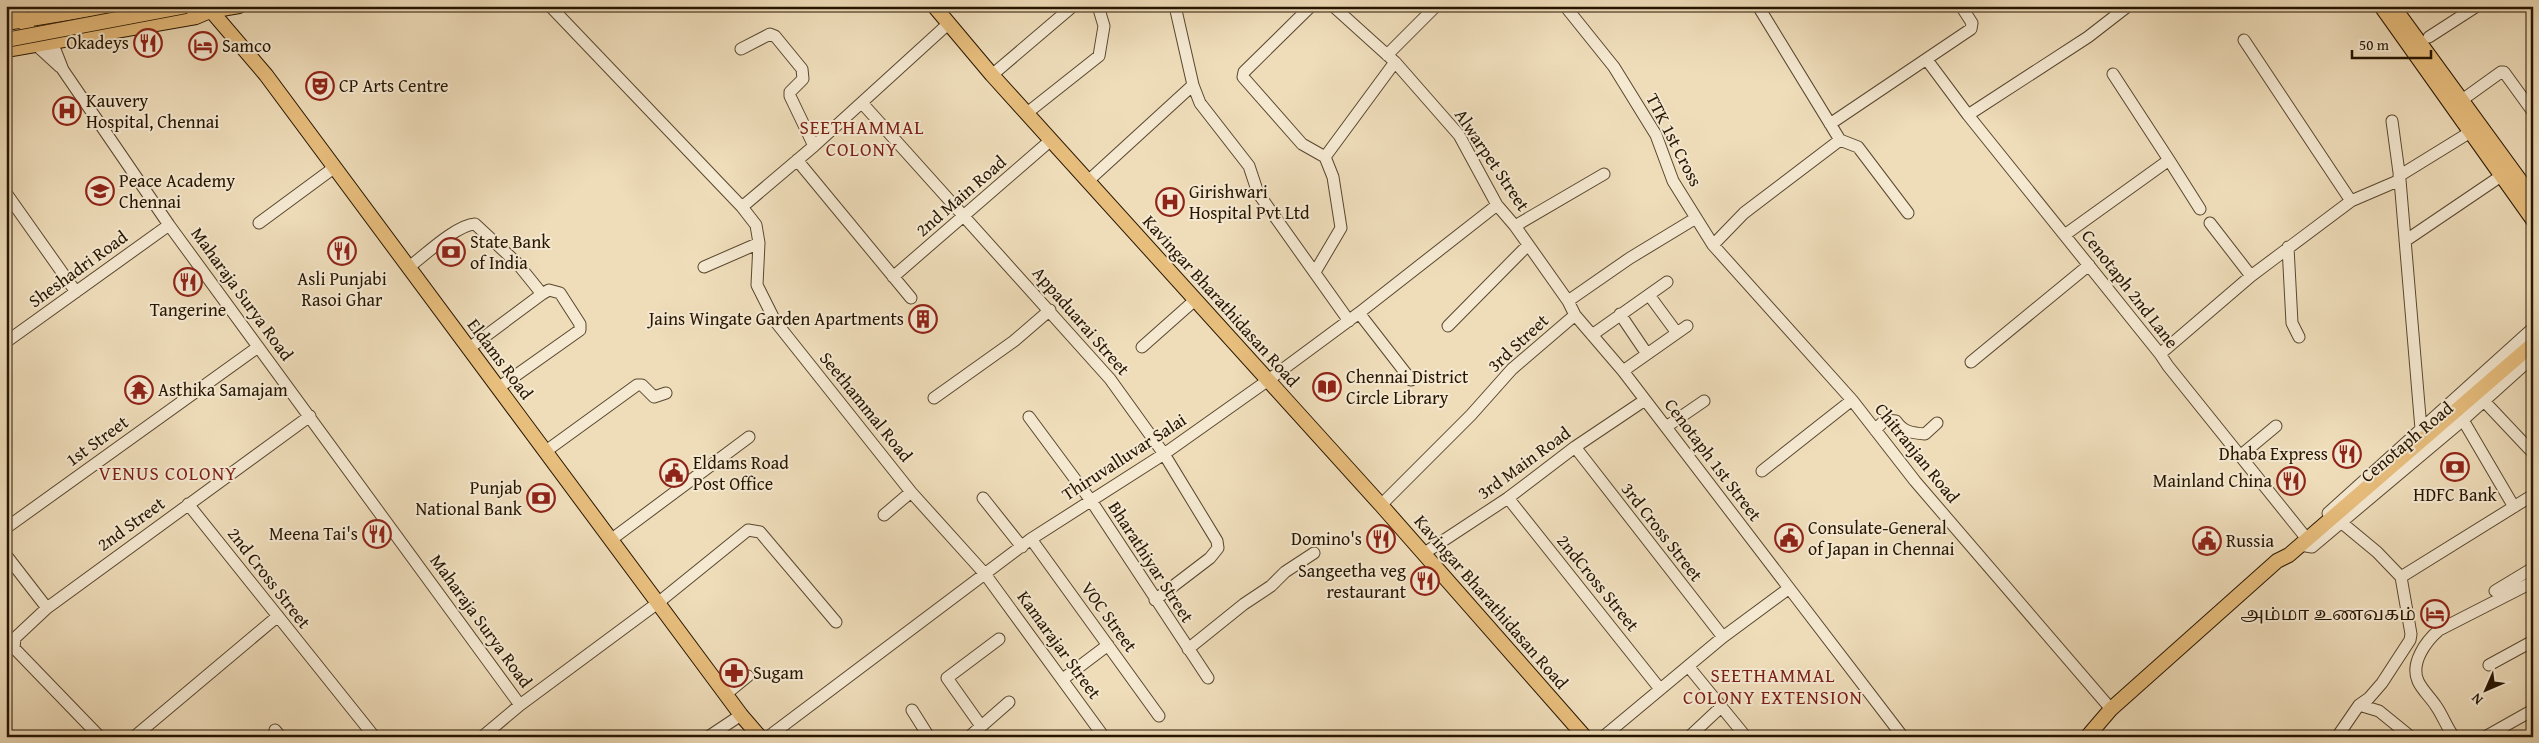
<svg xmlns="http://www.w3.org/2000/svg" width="2539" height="743" font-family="'Gentium Book Plus','Noto Serif Tamil',serif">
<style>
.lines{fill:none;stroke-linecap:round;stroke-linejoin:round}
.minor-casing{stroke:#58472e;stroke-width:13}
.major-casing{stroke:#261500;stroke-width:16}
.minor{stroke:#f5e9d2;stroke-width:11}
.major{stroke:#e8be7d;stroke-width:14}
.major-bridge-casing{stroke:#261500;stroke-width:16;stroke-linecap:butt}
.major-bridge{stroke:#e8be7d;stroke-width:14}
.labels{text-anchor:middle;stroke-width:4;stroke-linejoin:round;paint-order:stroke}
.poi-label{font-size:18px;fill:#261500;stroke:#f5e9d2;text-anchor:start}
.street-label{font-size:18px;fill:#261500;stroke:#f5e9d2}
.neighbourhood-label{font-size:19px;letter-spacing:1px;fill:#7a1f14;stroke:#f5e9d2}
</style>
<rect width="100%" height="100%" fill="#efddba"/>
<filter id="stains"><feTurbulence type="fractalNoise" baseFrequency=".004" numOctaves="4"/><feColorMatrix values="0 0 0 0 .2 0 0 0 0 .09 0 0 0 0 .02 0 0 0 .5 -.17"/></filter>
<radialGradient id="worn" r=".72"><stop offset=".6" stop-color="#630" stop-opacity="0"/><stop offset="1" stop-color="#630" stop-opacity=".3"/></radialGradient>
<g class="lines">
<defs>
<path id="minor" d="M550,6L742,207L756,225L759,243L757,285L775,321L911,492L985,574L1104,737
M1175,6L1193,85L1200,103L1249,166L1258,193L1349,321
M1311,6L1244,72L1243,77L1302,144L1325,157
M1333,6L1395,62L1459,135L1497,205L1515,226L1568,301L1575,315L1623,371L1903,737
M1565,6L1614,67L1656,135L1673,181L1713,245L1852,400L1915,481L2111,709
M1758,6L1840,140L1858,147L1908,213
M2429,37L2477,6
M2244,40L2351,201
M52,42L63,70L169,225L520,705
M36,45L60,67
M741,49L770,34L775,36L802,69L803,79L790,92V96L814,146
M1387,55L1436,6
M1927,60L1968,115L2160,354L2168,366L2307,539
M992,75L1073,6
M2462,100L2501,72H2504L2533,112
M862,103L1110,379L1164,454L1217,541L1218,548L1210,558L1155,600
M1027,113L1099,56L1104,26L1098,6
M1968,115L2088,37L2128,6
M2392,121L2400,180L2421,429
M1830,124L1971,29L1972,23L1961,6
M797,160L911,298
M2169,160L2200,209
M2399,176L2472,131
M1088,181L1193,85
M6,193L76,292
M742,207L814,146L948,24
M259,223L335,167
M2210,223L2251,276
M1515,226L1604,174
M2066,234L2169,160L2113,74
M2405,241L2501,176
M1713,245L1744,213L1840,140
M2288,247L2292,323L2299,337
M409,267C424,256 456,225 475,224L517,263L542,294
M704,267L759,243
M1315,272L1341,228L1333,177L1325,157L1395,62
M893,277L1051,140
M1649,295L1677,333
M1568,301L1630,258L1696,218
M1359,313L1411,380
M1620,314L1647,354
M1448,326L1528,245
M1592,335L1667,282
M6,342L169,225
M1142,347L1195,300
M468,349L542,294L549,290L560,293L580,324V330L498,388
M2160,354L2251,276L2351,201L2400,180
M1971,362L2089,265
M1623,371L1687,326
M934,398L1014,341L1050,310
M2484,401L2533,453
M1029,417L1092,502L1208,678
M2463,420L2514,507
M1666,427L1704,401
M1875,430L1885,420L1896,421C1903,432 1912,433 1925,434L1937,423
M1575,447L1723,637
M546,451L637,385H642L654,397L666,393
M2240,456L2276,426
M1762,471L1852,400
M983,498L1022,547
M1508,498L1660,689
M188,504L373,735L371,737
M1381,505L1471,415L1512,369L1575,315
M2328,513L2533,328
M884,515L911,492
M6,528L258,347
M612,539L749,437
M1031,539L1159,716
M2300,545L2312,547L2463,420L2533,357
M1423,554L1508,498L1575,447L1645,400
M6,555L47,608
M2401,577L2533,495
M2495,591L2533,568
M1188,649L1244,604L1271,586L1285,572L1314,553
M2489,665L2533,641
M1688,666L1746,737
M1063,679L1108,645
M726,694L748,676
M2359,705L2379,711L2411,737
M912,710L929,737
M981,726L947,678L999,639
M275,730L281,737
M100,737L14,648L15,638L47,608L310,416
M134,737L278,616
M482,737L520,705L659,602L748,530L760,532L836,622
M708,737L741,715
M768,737L1031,539L1164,454L1267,381L1359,313L1497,205
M969,737L1009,702
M1603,737L1723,637L1788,589
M1689,737L1721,707
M2337,737L2359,705L2369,698L2382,683L2410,640L2411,634L2401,577L2377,552L2342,523
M2454,737C2447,728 2443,716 2436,706C2431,698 2422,690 2418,681C2410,663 2426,641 2439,630L2533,582
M2485,737L2533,710"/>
<path id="major" d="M14,6L27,27
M207,6L266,75L741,715L760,737
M934,6L992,75L1381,505L1585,737
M2381,6L2533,220
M2393,6L2533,198
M6,23L111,6
M6,50L196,17L210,11L239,6
M2087,737L2111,709L2277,561L2289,555L2533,344"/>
</defs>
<!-- minor casing -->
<use href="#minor" class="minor-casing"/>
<!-- major casing -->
<use href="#major" class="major-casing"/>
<!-- minor -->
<use href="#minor" class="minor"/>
<!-- major -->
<use href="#major" class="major"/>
<defs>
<path id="major-bridge" d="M6,40L186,6"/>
</defs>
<!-- major-bridge casing -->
<use href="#major-bridge" class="major-bridge-casing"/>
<!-- major-bridge -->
<use href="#major-bridge" class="major-bridge"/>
</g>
<!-- icons -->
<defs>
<symbol id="restaurant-ring" viewBox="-11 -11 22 22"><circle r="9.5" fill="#f5e9d2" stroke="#8f2418" stroke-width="1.5"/><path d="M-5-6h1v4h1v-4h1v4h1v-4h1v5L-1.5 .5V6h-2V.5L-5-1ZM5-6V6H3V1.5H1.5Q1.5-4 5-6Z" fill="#8f2418"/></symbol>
<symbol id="hotel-ring" viewBox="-11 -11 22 22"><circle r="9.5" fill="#f5e9d2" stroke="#8f2418" stroke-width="1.5"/><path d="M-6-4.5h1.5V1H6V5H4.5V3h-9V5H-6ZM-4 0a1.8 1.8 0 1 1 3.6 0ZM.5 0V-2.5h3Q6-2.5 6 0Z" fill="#8f2418"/></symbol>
<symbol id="theatre-ring" viewBox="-11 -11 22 22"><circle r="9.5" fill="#f5e9d2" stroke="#8f2418" stroke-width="1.5"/><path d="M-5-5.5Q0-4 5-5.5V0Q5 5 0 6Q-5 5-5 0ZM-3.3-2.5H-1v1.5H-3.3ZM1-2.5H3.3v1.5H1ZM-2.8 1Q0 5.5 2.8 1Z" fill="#8f2418"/></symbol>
<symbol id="hospital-ring" viewBox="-11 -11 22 22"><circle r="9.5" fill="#f5e9d2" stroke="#8f2418" stroke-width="1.5"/><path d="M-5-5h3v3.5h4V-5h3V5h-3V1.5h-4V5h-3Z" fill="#8f2418"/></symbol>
<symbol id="school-ring" viewBox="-11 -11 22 22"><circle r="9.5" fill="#f5e9d2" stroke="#8f2418" stroke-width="1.5"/><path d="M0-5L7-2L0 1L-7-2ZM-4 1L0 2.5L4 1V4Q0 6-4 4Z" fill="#8f2418"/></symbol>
<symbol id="bank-ring" viewBox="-11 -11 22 22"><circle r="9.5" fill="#f5e9d2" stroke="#8f2418" stroke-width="1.5"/><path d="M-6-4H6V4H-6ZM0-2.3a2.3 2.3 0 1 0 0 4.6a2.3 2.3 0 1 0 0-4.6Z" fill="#8f2418"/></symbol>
<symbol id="building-ring" viewBox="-11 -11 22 22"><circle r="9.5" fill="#f5e9d2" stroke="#8f2418" stroke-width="1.5"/><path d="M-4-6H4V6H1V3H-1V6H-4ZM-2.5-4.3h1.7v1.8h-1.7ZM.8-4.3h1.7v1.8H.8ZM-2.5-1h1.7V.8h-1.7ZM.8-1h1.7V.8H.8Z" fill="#8f2418"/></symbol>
<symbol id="library-ring" viewBox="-11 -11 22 22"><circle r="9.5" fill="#f5e9d2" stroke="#8f2418" stroke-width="1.5"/><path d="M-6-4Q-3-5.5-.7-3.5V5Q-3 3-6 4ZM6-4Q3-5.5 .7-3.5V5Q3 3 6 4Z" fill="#8f2418"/></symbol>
<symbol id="temple-ring" viewBox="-11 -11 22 22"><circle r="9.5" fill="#f5e9d2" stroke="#8f2418" stroke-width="1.5"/><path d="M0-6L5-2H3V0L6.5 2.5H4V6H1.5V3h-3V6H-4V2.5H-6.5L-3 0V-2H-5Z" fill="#8f2418"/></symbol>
<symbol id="civic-ring" viewBox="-11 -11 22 22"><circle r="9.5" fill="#f5e9d2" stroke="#8f2418" stroke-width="1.5"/><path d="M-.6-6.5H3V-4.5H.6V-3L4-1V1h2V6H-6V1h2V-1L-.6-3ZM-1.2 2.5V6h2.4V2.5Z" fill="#8f2418"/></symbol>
<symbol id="pharmacy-ring" viewBox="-11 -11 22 22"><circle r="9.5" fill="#f5e9d2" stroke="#8f2418" stroke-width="1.5"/><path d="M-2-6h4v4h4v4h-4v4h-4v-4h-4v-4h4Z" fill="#8f2418"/></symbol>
</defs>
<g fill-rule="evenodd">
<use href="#restaurant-ring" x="132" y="27" width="32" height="32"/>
<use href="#hotel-ring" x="187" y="30" width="32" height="32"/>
<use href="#theatre-ring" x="304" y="70" width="32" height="32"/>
<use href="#hospital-ring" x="51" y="95" width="32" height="32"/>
<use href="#school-ring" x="84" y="175" width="32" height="32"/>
<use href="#hospital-ring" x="1154" y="186" width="32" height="32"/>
<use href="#restaurant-ring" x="326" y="235" width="32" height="32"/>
<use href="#bank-ring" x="435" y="236" width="32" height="32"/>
<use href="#restaurant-ring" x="172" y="266" width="32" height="32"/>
<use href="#building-ring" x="907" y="303" width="32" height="32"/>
<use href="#library-ring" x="1311" y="371" width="32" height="32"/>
<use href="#temple-ring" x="123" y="374" width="32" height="32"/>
<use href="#restaurant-ring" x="2331" y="438" width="32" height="32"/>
<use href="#bank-ring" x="2439" y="451" width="32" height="32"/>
<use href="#civic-ring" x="658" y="457" width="32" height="32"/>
<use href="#restaurant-ring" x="2275" y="465" width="32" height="32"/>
<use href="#bank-ring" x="525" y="482" width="32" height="32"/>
<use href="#restaurant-ring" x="361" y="518" width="32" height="32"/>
<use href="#civic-ring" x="1773" y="522" width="32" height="32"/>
<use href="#restaurant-ring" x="1365" y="523" width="32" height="32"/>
<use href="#civic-ring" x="2191" y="525" width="32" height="32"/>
<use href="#restaurant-ring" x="1409" y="565" width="32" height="32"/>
<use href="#hotel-ring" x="2419" y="598" width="32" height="32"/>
<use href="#pharmacy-ring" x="718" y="657" width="32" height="32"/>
</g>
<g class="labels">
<!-- poi labels -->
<g class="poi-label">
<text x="129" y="49" text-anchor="end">Okadeys</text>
<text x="222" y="52">Samco</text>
<text x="339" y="92">CP Arts Centre</text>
<text x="86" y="107">Kauvery<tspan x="86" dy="21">Hospital, Chennai</tspan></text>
<text x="119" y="187">Peace Academy<tspan x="119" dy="21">Chennai</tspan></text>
<text x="1189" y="198">Girishwari<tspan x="1189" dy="21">Hospital Pvt Ltd</tspan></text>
<text x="470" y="248">State Bank<tspan x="470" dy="21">of India</tspan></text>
<text x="342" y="285" text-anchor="middle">Asli Punjabi<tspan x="342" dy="21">Rasoi Ghar</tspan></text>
<text x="188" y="316" text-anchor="middle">Tangerine</text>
<text x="904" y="325" text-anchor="end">Jains Wingate Garden Apartments</text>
<text x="1346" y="383">Chennai District<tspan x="1346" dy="21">Circle Library</tspan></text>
<text x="158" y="396">Asthika Samajam</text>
<text x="2328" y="460" text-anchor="end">Dhaba Express</text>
<text x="693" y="469">Eldams Road<tspan x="693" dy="21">Post Office</tspan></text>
<text x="2272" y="487" text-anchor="end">Mainland China</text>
<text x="522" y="494" text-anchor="end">Punjab<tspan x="522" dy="21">National Bank</tspan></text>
<text x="2455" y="501" text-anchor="middle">HDFC Bank</text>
<text x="1808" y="534">Consulate-General<tspan x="1808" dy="21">of Japan in Chennai</tspan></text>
<text x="358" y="540" text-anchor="end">Meena Tai's</text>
<text x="1362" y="545" text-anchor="end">Domino's</text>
<text x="2226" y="547">Russia</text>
<text x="1406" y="577" text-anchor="end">Sangeetha veg<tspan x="1406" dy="21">restaurant</tspan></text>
<text x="2416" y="620" text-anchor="end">அம்மா உணவகம்</text>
<text x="753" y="679">Sugam</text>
</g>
<!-- street labels -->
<g class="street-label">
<text transform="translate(1674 140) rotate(63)" y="6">TTK 1st Cross</text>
<text transform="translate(1492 160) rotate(56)" y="6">Alwarpet Street</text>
<text transform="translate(961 196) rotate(-41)" y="6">2nd Main Road</text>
<text transform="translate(78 269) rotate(-36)" y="6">Sheshadri Road</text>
<text transform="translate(2130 289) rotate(52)" y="6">Cenotaph 2nd Lane</text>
<text transform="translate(242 294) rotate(54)" y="6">Maharaja Surya Road</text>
<text transform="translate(1221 301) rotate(48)" y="6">Kavingar Bharathidasan Road</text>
<text transform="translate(1081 321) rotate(49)" y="6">Appaduarai Street</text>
<text transform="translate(1518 343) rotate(-43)" y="6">3rd Street</text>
<text transform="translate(500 359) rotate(53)" y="6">Eldams Road</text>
<text transform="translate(866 407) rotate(51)" y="6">Seethammal Road</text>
<text transform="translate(97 441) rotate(-36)" y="6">1st Street</text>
<text transform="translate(2407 442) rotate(-40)" y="6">Cenotaph Road</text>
<text transform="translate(1917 453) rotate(51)" y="6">Chitranjan Road</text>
<text transform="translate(1124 457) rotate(-33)" y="6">Thiruvalluvar Salai</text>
<text transform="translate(1713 460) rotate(53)" y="6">Cenotaph 1st Street</text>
<text transform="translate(1524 463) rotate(-36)" y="6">3rd Main Road</text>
<text transform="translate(131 524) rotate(-36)" y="6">2nd Street</text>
<text transform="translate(1662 532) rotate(52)" y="6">3rd Cross Street</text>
<text transform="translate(1151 562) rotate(57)" y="6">Bharathiyar Street</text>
<text transform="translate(269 578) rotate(52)" y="6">2nd Cross Street</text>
<text transform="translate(1598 583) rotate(51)" y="6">2ndCross Street</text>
<text transform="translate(1491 602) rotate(49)" y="6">Kavingar Bharathidasan Road</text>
<text transform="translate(1109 617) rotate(54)" y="6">VOC Street</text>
<text transform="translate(481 621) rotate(54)" y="6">Maharaja Surya Road</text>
<text transform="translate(1059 645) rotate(54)" y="6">Kamarajar Street</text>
</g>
<!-- neighbourhood labels -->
<g class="neighbourhood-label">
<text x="862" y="134">SEETHAMMAL<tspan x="862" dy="22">COLONY</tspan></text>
<text x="168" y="480">VENUS COLONY</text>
<text x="1773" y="682">SEETHAMMAL<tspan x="1773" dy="22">COLONY EXTENSION</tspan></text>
</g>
</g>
<!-- margin -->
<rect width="2539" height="743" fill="none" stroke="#efddba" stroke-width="25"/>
<rect x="8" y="8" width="2524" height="728" fill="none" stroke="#261500" stroke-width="2.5"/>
<rect x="12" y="12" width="2514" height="718" fill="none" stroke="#261500"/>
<!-- north arrow -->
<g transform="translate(2486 690) rotate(225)" stroke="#f5e9d2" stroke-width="4" paint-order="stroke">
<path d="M0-4L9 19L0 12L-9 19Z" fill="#261500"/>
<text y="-8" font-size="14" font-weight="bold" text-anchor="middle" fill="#261500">N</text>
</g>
<!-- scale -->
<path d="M2352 50v8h79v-8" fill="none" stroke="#261500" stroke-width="2.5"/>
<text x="2359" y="50" font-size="15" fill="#261500" stroke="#f5e9d2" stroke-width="4" paint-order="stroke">50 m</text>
<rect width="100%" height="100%" filter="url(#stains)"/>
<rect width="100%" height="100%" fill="url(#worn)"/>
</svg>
